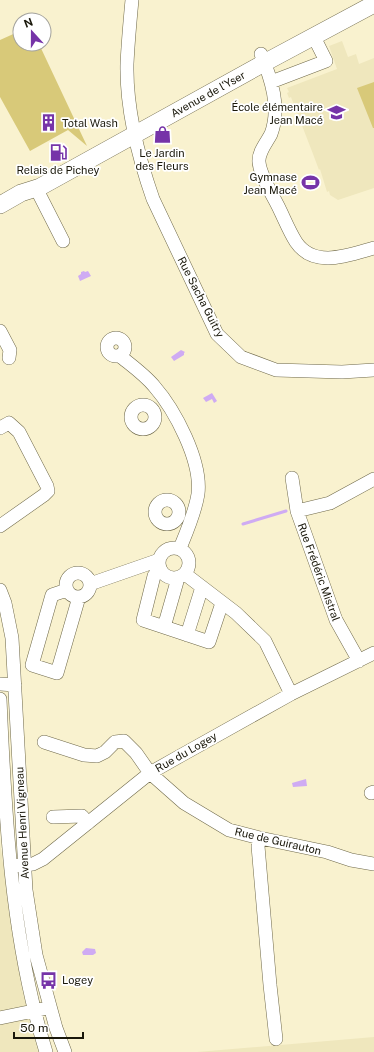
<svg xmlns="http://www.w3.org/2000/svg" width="374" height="1052" font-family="'Public Sans',sans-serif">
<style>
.built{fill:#efe7bd}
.green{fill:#d8c979}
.water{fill:#cfabf3}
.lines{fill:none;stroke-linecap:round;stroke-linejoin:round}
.stream{stroke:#cfabf3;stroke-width:3}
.minor-casing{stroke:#6f694a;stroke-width:14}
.major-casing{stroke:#6f694a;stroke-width:18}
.minor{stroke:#fff;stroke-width:13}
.major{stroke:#fff;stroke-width:17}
.labels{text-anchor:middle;stroke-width:3.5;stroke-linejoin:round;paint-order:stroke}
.street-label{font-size:11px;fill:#19170a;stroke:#fff}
.poi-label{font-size:11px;fill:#19170a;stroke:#fff;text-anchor:end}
</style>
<rect width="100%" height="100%" fill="#f9f2cf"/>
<!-- built -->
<path class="built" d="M342,41L348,57L356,54L359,64L374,58V188L338,200L330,195L329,191L327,192L320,169L319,170L313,154L291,97L289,98L287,93L289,92L287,88L337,69L329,46Z
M0,843L22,989L38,1052H0Z
M374,1037V1052H197Z"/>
<!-- green -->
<path class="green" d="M20,31V44H39L87,146L68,130L30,151L0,97V40Z
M374,82V128H373L357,88Z"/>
<!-- water -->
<path class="water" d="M84,271L85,272L88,271L91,276L80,281L78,276L81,274V272Z
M181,350L185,352L184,353V355L174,361L171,357Z
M212,393L217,401L214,403L212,399L206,402L203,398Z
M306,779L307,786L293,787L292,783Z
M86,948L95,949L96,953L93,955H83L82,952Z"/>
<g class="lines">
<!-- stream -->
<path class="stream" d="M243,524L286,511"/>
<defs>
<path id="minor" d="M132,0C130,21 128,43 127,64C126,110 138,156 153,199L217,334L241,357L276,370L342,372L374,370
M261,54C271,78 281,108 271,134C267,142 258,152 259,162C260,175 272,194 278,206C284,218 289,231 296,242C314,269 349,255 374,248
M271,82L326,61L314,37
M36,188L63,241
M0,331L10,350L9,358
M107 347a9 9 0 1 1 18 0a9 9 0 1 1-18 0Z
M120,356C131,365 145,375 154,386C175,410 202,461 198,494C195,513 187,531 180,548
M131 417a12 12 0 1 1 24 0a12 12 0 1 1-24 0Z
M0,428L9,423L19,432L47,486L48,491L44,495L0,526
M292,478L297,511L336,620L359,661
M155 512a12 12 0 1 1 24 0a12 12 0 1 1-24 0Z
M297,511L330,503L374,479
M159 563a15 15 0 1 1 30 0a15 15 0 1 1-30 0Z
M160,568L154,576L143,620L209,642L222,603
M66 585a12 12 0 1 1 24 0a12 12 0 1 1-24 0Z
M185,574L236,613L265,641L291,694
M90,584L159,560
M0,590L5,603L12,638L26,890L36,955L56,1028L65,1052
M67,590L52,595L32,665L57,673L79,597
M164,627L178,578
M187,635L202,587
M0,684L15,685
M0,699C5,816 11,939 46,1052
M44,742L84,755L97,756L105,752L115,742L124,741L136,753L150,773L184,803L229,830L260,838L327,852L351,860L374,864
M371,793L374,792
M53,817L82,816L88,823
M260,838L258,846L270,985L276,1039
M11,866L33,864L43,859L150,773L180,756L291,694L374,653
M0,1018L43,1009"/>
<path id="major" d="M0,205L21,193L40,187L264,63L374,4"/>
</defs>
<!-- minor casing -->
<use href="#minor" class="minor-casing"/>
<!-- major casing -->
<use href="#major" class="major-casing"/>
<!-- minor -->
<use href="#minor" class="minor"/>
<!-- major -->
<use href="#major" class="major"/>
</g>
<!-- icons -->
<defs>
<symbol id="school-bare" viewBox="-9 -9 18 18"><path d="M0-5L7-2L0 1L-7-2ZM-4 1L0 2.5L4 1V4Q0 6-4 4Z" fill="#7634a8" stroke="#fff" stroke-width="2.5" paint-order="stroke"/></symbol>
<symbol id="building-bare" viewBox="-9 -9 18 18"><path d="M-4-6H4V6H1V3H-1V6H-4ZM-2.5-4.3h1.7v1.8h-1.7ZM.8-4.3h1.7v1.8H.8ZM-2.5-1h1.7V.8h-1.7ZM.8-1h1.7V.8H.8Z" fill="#7634a8" stroke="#fff" stroke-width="2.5" paint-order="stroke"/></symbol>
<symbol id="shop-bare" viewBox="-9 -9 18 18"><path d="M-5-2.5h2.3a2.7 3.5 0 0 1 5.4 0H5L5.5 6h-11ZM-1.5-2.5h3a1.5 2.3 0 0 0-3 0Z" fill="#7634a8" stroke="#fff" stroke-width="2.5" paint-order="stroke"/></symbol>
<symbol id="fuel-bare" viewBox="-9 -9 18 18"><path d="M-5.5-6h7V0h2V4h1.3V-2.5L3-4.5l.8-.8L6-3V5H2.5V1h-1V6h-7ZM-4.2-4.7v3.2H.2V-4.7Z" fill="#7634a8" stroke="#fff" stroke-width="2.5" paint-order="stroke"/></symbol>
<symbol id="stadium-bare" viewBox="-9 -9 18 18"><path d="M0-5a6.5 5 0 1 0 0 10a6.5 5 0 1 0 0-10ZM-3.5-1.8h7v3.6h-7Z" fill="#7634a8" stroke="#fff" stroke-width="2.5" paint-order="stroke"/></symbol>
<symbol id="bus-bare" viewBox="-9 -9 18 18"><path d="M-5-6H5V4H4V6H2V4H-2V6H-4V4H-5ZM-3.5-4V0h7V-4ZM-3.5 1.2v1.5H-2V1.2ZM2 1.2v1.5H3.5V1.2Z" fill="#7634a8" stroke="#fff" stroke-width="2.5" paint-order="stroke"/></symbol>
</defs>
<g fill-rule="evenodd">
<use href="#school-bare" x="324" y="100" width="25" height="25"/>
<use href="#building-bare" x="36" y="110" width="25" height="25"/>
<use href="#shop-bare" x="150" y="122" width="25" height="25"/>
<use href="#fuel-bare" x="46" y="140" width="25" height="25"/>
<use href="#stadium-bare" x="298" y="170" width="25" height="25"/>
<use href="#bus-bare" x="36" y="968" width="25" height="25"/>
</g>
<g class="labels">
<!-- street labels -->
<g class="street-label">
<text transform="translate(208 94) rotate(-29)" y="4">Avenue de l'Yser</text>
<text transform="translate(201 297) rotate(63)" y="4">Rue Sacha Guitry</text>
<text transform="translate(319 572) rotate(70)" y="4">Rue Frédéric Mistral</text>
<text transform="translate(186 752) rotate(-30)" y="4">Rue du Logey</text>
<text transform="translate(22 823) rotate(-93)" y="4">Avenue Henri Vigneau</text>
<text transform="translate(278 841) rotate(13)" y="4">Rue de Guirauton</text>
</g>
<!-- poi labels -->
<g class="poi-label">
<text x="323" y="111">École élémentaire<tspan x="323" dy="13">Jean Macé</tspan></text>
<text x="62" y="127" text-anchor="start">Total Wash</text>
<text x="162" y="157" text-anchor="middle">Le Jardin<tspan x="162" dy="13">des Fleurs</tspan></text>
<text x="58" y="174" text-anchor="middle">Relais de Pichey</text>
<text x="297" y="181">Gymnase<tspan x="297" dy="13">Jean Macé</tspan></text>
<text x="62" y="984" text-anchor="start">Logey</text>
</g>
</g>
<!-- north arrow -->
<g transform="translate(32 32) rotate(339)"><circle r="19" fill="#ffffff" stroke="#a3a29d"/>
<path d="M0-3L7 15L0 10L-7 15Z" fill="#7634a8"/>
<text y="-6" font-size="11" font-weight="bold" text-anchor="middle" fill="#19170a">N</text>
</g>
<!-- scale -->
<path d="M14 1032v6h69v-6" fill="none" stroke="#19170a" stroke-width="2"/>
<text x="20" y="1032" font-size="12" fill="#19170a" stroke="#ffffff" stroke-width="3" paint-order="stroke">50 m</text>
</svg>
